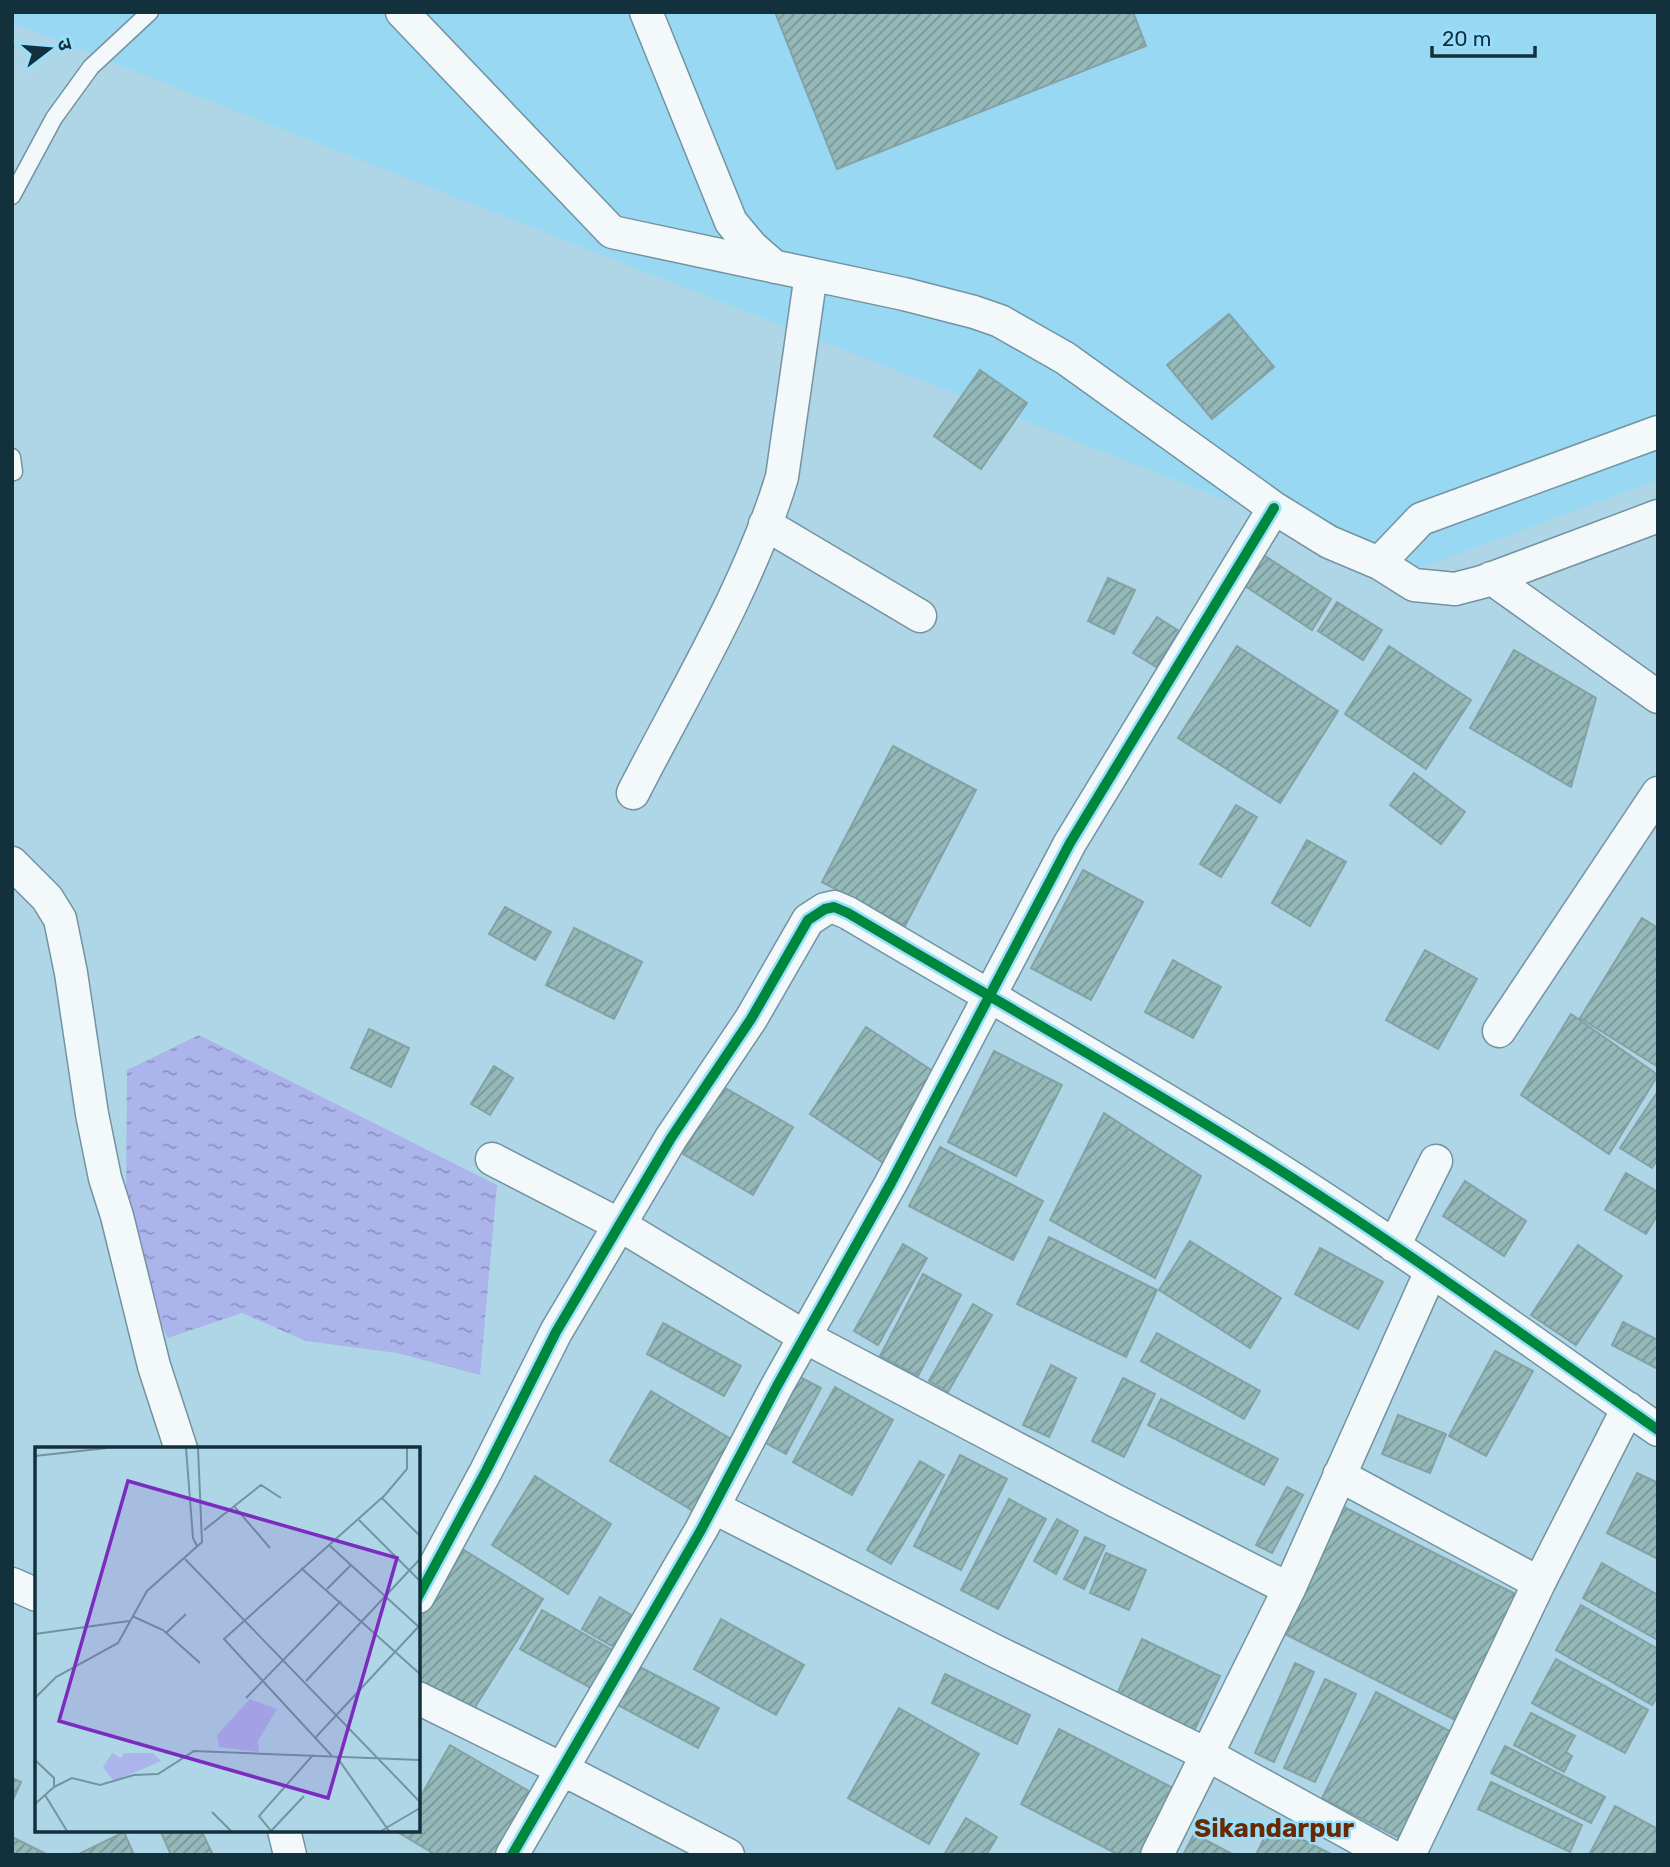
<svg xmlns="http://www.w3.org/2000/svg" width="1670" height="1867" font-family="Rubik,'Noto Sans Devanagari',sans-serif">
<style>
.built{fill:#99d8f3}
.water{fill:url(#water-ripples)}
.building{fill:url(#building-hatch);stroke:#84a2a5;stroke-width:2}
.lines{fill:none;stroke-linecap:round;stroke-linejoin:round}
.service-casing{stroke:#7393a1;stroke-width:19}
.minor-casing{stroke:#7393a1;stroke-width:35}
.service{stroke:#f3f9fb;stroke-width:16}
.minor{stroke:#f3f9fb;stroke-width:32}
.cycleway-casing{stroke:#98dffe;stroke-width:15}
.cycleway{stroke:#00873e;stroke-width:10}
.labels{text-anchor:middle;stroke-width:5;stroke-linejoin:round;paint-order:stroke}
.quarter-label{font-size:26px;font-weight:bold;fill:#672a02;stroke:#98dffe}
.inset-road{fill:none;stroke:#7194a3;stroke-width:2}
.view{fill:#7b2cbf;fill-opacity:0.15;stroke:#7b2cbf;stroke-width:3.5}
.inset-edge{fill:none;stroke:#13313d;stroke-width:3.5}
</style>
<defs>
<pattern id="water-ripples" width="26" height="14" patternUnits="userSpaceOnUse" patternTransform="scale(1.75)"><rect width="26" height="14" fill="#acb4ec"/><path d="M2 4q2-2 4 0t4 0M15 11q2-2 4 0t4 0" fill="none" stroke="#8b93c0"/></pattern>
<pattern id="building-hatch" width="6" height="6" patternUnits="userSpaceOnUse" patternTransform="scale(1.75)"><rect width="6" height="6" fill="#95b8b9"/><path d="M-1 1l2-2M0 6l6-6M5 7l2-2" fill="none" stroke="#789698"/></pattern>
</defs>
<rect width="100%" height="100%" fill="#afd6e7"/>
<!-- built -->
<path class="built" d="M12,12H1658V480L1409,572L12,23Z"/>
<!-- water -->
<path class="water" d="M199,1035L497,1185L480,1375L397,1353L306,1341L242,1313L168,1338L146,1295L126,1209L127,1070Z"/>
<!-- building -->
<path class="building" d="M775,12H1133L1146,46L837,169Z
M1229,314L1274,367L1212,419L1167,365Z
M980,370L1027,403L981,469L934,436Z
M1262,554L1331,599L1312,630L1242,584Z
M1108,578L1135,590L1114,634L1088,621Z
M1337,602L1382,630L1363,660L1318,631Z
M1157,617L1179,631L1156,667L1133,653Z
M1237,646L1338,711L1280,803L1178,738Z
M1389,646L1471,700L1426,769L1345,714Z
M1514,650L1596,698L1571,787L1470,728Z
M893,746L976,790L905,926L822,882Z
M1414,773L1465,812L1441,844L1390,805Z
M1236,805L1257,817L1221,877L1200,864Z
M1307,840L1346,862L1310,926L1272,903Z
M1083,870L1143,902L1091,1000L1031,968Z
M505,907L551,932L535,960L489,934Z
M1642,918L1658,928V1067L1580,1018Z
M574,928L642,962L614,1019L546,985Z
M1425,950L1477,979L1438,1049L1386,1020Z
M1173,960L1221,987L1193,1038L1145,1012Z
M1571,1014L1658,1075L1609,1154L1521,1095Z
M866,1027L945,1079L888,1166L810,1114Z
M369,1029L409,1048L391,1087L351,1068Z
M994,1051L1062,1085L1016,1176L948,1142Z
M494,1066L513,1078L490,1115L471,1104Z
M722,1086L793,1127L753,1195L683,1154Z
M1658,1091V1159L1652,1168L1620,1148Z
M1104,1113L1201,1176L1155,1278L1050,1220Z
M940,1147L1043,1201L1013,1260L909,1206Z
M1626,1173L1658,1192V1214L1646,1234L1605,1210Z
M1465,1181L1526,1221L1504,1256L1443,1216Z
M1049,1237L1157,1290L1126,1357L1017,1304Z
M1190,1241L1281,1298L1250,1348L1159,1290Z
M903,1244L927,1258L878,1345L854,1331Z
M1578,1245L1622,1276L1576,1345L1531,1315Z
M1320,1248L1383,1282L1358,1329L1295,1294Z
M923,1274L961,1295L918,1376L880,1356Z
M973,1304L992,1315L948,1392L929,1381Z
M1623,1322L1658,1340V1369L1612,1345Z
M663,1323L741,1366L724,1396L647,1354Z
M1157,1333L1260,1391L1244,1419L1141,1361Z
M1495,1351L1533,1371L1486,1456L1449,1436Z
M1051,1365L1076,1378L1049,1437L1023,1425Z
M794,1374L821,1388L786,1454L760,1440Z
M1123,1378L1155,1394L1124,1457L1092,1441Z
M835,1387L893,1420L852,1495L793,1462Z
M651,1391L736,1442L695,1512L610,1461Z
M1161,1399L1278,1459L1264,1485L1148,1425Z
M1398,1415L1446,1434L1430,1473L1382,1454Z
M960,1455L1007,1479L961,1570L914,1546Z
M920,1461L944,1475L891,1564L867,1550Z
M1637,1473L1658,1483V1559L1607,1533Z
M535,1476L611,1524L568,1594L492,1545Z
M1287,1487L1303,1495L1272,1553L1256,1545Z
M1009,1499L1046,1519L998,1609L961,1590Z
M1338,1504L1527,1600L1465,1725L1275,1629Z
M1057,1519L1078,1531L1056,1574L1034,1561Z
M1085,1537L1105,1546L1084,1589L1064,1579Z
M464,1550L543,1599L470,1715L418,1682V1623Z
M1106,1553L1146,1570L1129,1610L1090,1593Z
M1602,1563L1658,1595V1640L1583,1598Z
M600,1597L640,1620L622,1652L582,1629Z
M1581,1605L1658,1649V1696L1652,1705L1556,1650Z
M542,1610L619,1654L598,1692L520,1649Z
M721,1619L804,1665L776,1715L694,1669Z
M1142,1639L1220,1676L1194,1731L1117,1694Z
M1556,1659L1648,1710L1625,1753L1532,1703Z
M1295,1663L1314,1672L1274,1762L1255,1753Z
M636,1665L719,1708L698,1748L616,1704Z
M945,1674L1030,1715L1017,1744L932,1703Z
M1325,1679L1356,1694L1315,1782L1284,1768Z
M1376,1692L1455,1734L1401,1839L1322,1798Z
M899,1708L979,1754L929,1844L848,1798Z
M1531,1713L1575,1736L1566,1752L1572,1756L1564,1772L1514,1745Z
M1059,1729L1179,1791L1146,1855H1119L1021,1804Z
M450,1745L539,1797L506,1855H436L399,1833L401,1830H418V1801Z
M1505,1746L1605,1797L1591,1823L1491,1773Z
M12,1778L21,1782L12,1802Z
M1491,1782L1582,1825L1570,1852L1478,1809Z
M1615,1806L1658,1829V1855H1589Z
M966,1818L997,1837L986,1855H944Z
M1271,1824L1333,1855H1256Z
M160,1830H201L213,1855H171Z
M124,1832L134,1855H77Z
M1194,1834L1234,1855H1183Z
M12,1837L48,1855H12Z"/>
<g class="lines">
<defs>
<path id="service" d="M12,196L54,118L91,67L150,12
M12,457L14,472"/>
<path id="minor" d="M402,12L612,232L904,294L974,312L1000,321L1065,358L1274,508L1329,542L1379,563L1414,585L1455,589L1482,582L1658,516
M646,12L731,222L752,247L775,267
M765,524L920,616
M1379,563L1421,519L1658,432
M1491,578L1658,697
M633,793C685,691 749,586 782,477L811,274
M12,863L47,898L60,919L71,973L92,1114L105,1178L117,1216L154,1366L181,1449
M1499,1031L1658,793
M492,1159L620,1225L805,1337L1116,1501L1289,1589
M1394,1246L1436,1161
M1339,1475L1539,1583
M713,1507L995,1651L1206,1754L1389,1855
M12,1584L37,1595
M418,1597L486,1471L556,1332L671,1138L751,1019L808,920L825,909L834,907L848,913C979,991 1113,1066 1243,1147C1385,1235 1521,1334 1658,1430
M418,1698L562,1769L728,1855
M284,1830L290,1855
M512,1855L701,1530L777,1386L891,1183L1070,843L1274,508
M1157,1855L1289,1589L1431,1271
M1409,1855L1539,1583L1628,1408"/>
</defs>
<!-- service casing -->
<use href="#service" class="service-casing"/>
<!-- minor casing -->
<use href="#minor" class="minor-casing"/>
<!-- service -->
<use href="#service" class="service"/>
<!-- minor -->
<use href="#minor" class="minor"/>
<defs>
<path id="cycleway" d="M418,1597L486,1471L556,1332L671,1138L751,1019L808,920L825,909L834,907L848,913C979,991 1113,1066 1243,1147C1385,1235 1521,1334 1658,1430
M512,1855L701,1530L777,1386L891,1183L1070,843L1274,508"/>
</defs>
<!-- cycleway casing -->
<use href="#cycleway" class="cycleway-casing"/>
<!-- cycleway -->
<use href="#cycleway" class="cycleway"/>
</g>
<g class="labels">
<!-- quarter labels -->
<g class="quarter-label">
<text x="1274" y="1837">Sikandarpur</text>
</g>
</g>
<!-- overview -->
<g transform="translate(35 1447)">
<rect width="385" height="385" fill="#afd6e7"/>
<path d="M215,252L242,262L223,294L224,305L184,300L182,288ZM77,306L86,311L89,306H118L126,314L79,334L68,320Z" fill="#acb4ec"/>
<path class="inset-road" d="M151,1L158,91L162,99M0,9L72,1M347,51L385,89M199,59L235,101M324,73L385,134M169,83L226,38L246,51M294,98L385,181M150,112L385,355M266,121L385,227M292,142L316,118M97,169L128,183L165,216M131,186L151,167M0,187L94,174M271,234L385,112M0,251L21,230L83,196L112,144L167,95L163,1M211,251L306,154M281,290L385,178M297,309L189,192L350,48L372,22V1M301,309L354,384M0,313L19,331V340L0,357M19,340L37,331L65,338L99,328L123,327L159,304L385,313M10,348L32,384M177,365L196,384M236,384L224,369L278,308M236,384L269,349M346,384L385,361"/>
<path class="view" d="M93,34L362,111L293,351L24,274Z"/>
<rect width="385" height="385" class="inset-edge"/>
</g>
<!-- border -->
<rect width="1670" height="1867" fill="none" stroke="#13313d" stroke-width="28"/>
<!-- north arrow -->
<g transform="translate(49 49) rotate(74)" stroke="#98dffe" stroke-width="5" paint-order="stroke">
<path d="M0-5L12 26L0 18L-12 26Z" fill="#13313d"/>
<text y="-10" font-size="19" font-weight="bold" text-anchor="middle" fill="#13313d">उ</text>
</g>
<!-- scale -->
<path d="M1432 46v10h103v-10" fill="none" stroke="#13313d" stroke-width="3.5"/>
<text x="1442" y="46" font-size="21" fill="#13313d" stroke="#98dffe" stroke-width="5" paint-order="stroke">20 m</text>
</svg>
